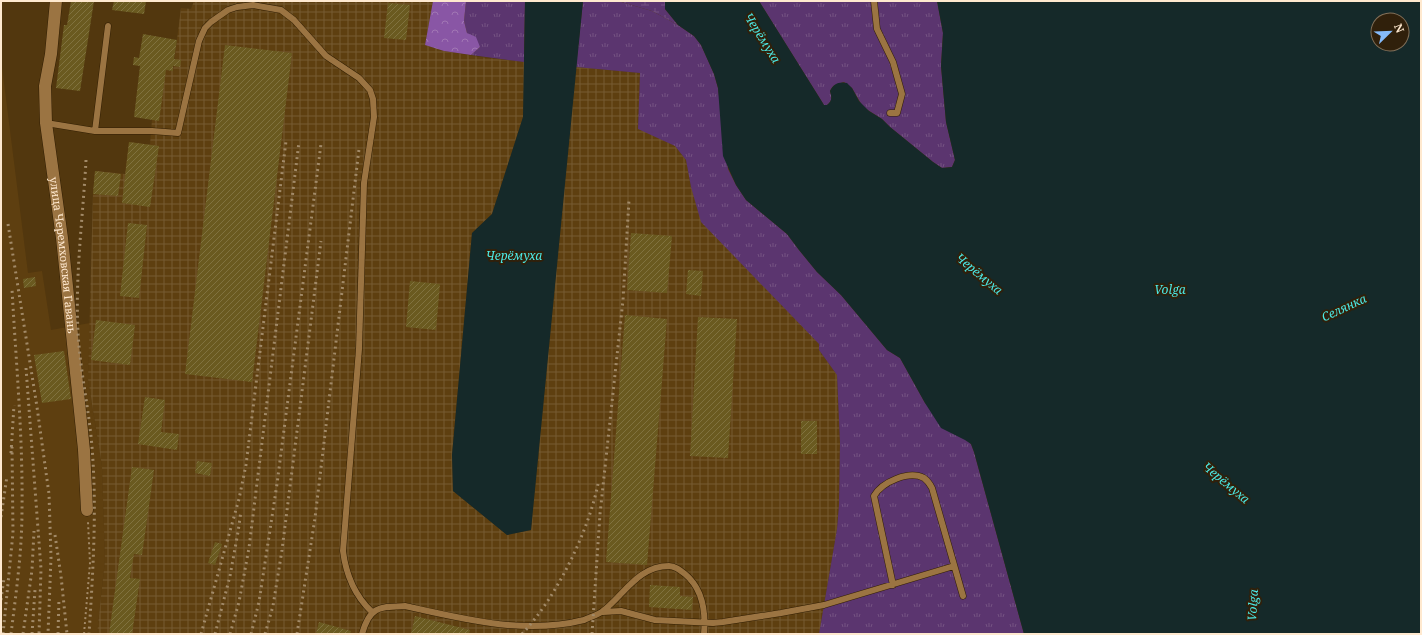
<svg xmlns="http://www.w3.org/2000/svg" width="1422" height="635" font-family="'Noto Serif',serif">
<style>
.built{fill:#5e3f10}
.industrial{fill:url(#industrial-grid)}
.grass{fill:url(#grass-tufts)}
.forest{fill:url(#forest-crowns)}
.wetland{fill:url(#wetland-marsh)}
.water{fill:#152929;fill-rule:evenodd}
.building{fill:url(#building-hatch)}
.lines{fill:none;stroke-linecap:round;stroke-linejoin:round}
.service-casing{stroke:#321f04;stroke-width:7}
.minor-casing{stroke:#321f04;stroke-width:13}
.path{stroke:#a38a68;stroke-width:2;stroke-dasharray:2 3;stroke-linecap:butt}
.service{stroke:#9b7442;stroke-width:6}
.minor{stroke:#9b7442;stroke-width:12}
.rail{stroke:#a28a68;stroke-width:3;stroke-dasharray:2 4;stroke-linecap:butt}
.labels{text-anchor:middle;stroke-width:4;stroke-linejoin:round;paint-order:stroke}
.street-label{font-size:11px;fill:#ffe9cf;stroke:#30200b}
.water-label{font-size:12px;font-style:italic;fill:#4be8e5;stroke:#30200b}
</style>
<defs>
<pattern id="industrial-grid" width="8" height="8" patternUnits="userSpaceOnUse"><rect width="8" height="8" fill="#5e3f10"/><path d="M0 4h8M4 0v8" fill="none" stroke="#765b32"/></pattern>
<pattern id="grass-tufts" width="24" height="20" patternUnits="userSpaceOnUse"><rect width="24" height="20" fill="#5b356f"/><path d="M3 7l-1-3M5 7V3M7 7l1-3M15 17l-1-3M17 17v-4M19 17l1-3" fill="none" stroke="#745282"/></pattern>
<pattern id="forest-crowns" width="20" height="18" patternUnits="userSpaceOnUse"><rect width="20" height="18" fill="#8956a5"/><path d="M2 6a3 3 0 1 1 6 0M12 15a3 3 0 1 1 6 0" fill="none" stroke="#a176b4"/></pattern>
<pattern id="wetland-marsh" width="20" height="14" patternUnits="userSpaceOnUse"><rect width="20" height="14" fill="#5b356f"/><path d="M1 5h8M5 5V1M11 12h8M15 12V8" fill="none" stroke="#745282"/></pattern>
<pattern id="building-hatch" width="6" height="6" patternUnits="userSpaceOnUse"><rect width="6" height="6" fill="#6a5a20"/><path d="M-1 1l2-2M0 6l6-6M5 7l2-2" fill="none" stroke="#80723f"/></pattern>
</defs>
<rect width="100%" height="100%" fill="#52370e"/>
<!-- built -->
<path class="built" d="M1,59L28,273L42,271L51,330L90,323L88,379L102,466L105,560L97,634H1Z"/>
<!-- industrial -->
<path class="industrial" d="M194,1H433L425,45L444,51L480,57L524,62L523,117L492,214L472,233L452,455L453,491L507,535L531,530L576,67L640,73L638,128L675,146L686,160L691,187L820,344L819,350L837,375L840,443L839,505L837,529L819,634H97L105,560L102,466L88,379L93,194L95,171L125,174L129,142L150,145L152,120L166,70L173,71L181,8L191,9Z"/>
<!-- grass -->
<path class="grass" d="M466,1H525L524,62L471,55L480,47L467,33L464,21Z
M583,1H618L652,11L678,25L694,36L701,45L714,74L718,88L728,169L736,185L746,200L787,234L799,250L817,272L841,295L887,350L900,358L925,403L971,444L974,452L1024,634H819L837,529L839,505L840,443L837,375L819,350V344L701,222L691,187L686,160L675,146L638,129L640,73L576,67Z
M759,1H937L943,33L941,66L946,122L955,160L952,167L942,168L933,162L890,127L882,119L863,107L852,88L844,82C837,84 833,84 830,91C832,98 832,101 827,105H824Z"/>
<!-- forest -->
<path class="forest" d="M433,1H466L464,21L467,33L476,37L480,47L471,55L444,51L425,45Z"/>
<!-- wetland -->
<path class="wetland" d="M618,1H665V9L678,25L652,11Z"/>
<!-- water -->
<path class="water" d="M525,1H583L531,530L507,535L453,491L452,455L472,233L492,214L523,117Z
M665,1H759L824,105H827C832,101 832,98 830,91C833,84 839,81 847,83L852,88L859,101L869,111L882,119L890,127L933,162L942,168L952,167L955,160L946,122L941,66L943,33L937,1H1421V634H1024L974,452L971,444L965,440L941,428L925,403L900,358L887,350L841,295L817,272L799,250L787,234L746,200L736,185L723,156L718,88L714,74L701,45L694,36L678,25L665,9ZM1378,20H1402V44H1378Z"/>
<!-- building -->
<path class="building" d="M71,1H94L80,91L56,88L64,25H67Z
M114,1H146L144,14L112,10Z
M388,3L410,5L406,40L384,38Z
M143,34L177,40L174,59L181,60L180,67L173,66V71L166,70L159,121L134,117L140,66L133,65L134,57L139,58Z
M225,45L292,53L252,382L185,374Z
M129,142L159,146L150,207L122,203Z
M95,171L121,174L118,196L93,194Z
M128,223L147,225L139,298L120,296Z
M631,233L672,236L667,293L627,290Z
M688,270L703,271L701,296L686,294Z
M35,277L36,286L24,288L23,279Z
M410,281L440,284L436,330L406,327Z
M625,315L667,319L647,565L606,562Z
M698,317L737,319L728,458L690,456Z
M96,320L135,325L130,365L91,360Z
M64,351L71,399L42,403L34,355Z
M145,397L165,400L161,432L179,434L177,450L138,444Z
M801,421H817V454H801Z
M197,461L212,463L210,476L195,473Z
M132,467L154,470L142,555L134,554L130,578L140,579L132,634H109Z
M215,542L222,544L215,565L208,563Z
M650,585L680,587V596L693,597L692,610L649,607Z
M415,616L470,630L469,634H411Z
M319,622L351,631L350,634H316Z"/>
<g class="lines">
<defs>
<path id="service" d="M874,1L877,29L893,62L902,94L897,113H890
M46,123L95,131L108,26
M95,131H152L178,133L199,41L205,28L211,22L228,10L237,7L253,5L281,10L294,20L326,56L359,78L370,90L373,99L374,117L364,183L359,349L343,551C346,575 354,595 372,612
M893,585L874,496C882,482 909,470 924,478C928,481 930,484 932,488L963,596
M603,612L621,611L655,620L713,623L723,622L781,613L824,605L954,566
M362,634C370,606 379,607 405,606C463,619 525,635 584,620C590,617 598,615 603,611C624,595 638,566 669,566C675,566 680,570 685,574C703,589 706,611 704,634"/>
<g id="minor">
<path id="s1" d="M56,1L51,54L45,86L46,123L62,238L84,450L87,510"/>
</g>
</defs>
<!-- service casing -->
<use href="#service" class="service-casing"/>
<!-- minor casing -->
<use href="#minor" class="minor-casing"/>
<!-- path -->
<path class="path" d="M84,634L90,563L88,522"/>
<!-- service -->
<use href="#service" class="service"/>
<!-- minor -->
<use href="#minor" class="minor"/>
<!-- rail -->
<path class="rail" d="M86,160C83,217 75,275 78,332C80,370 89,409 92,447C97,509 93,572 89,634
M8,224L37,407L49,494L51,557L48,634
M26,368L41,569L39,634
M11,453L14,405
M1,517L7,476
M55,535L61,576L67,634
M1,600L4,578
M3,634L13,533L12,447
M11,634C16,593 22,552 22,510C23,437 16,363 12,289
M23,634L32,570L34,531
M32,634L35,590
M58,634L59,598
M201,634L239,499L246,465L286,141
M215,634L230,576L238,532L241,511
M230,634L239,602L249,548L299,142
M251,634L259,602L277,484L321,144
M265,634L273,606L282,550L321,241
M297,634L315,518L359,149
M522,634C556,598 588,533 598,484
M592,634L600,514L623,300L629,200"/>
</g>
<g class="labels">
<!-- street labels -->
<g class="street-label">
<text dy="4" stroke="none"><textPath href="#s1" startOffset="256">улица Черемховская Гавань</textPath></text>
</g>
<!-- water labels -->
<g class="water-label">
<text transform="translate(762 38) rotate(58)" y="4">Черёмуха</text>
<text x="514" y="260">Черёмуха</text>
<text transform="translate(979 274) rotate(40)" y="4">Черёмуха</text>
<text x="1170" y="294">Volga</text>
<text transform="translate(1344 308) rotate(-25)" y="4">Селянка</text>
<text transform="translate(1226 483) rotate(40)" y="4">Черёмуха</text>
<text transform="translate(1253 605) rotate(-86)" y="4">Volga</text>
</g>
</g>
<!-- border -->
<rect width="1422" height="635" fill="none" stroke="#ffe9cf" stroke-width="4"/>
<!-- north arrow -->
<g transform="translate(1390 32) rotate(67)"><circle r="19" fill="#30200b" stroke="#837059"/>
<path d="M0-3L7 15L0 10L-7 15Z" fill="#85bbfb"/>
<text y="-6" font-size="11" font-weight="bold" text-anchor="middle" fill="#ffe9cf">N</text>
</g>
</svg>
